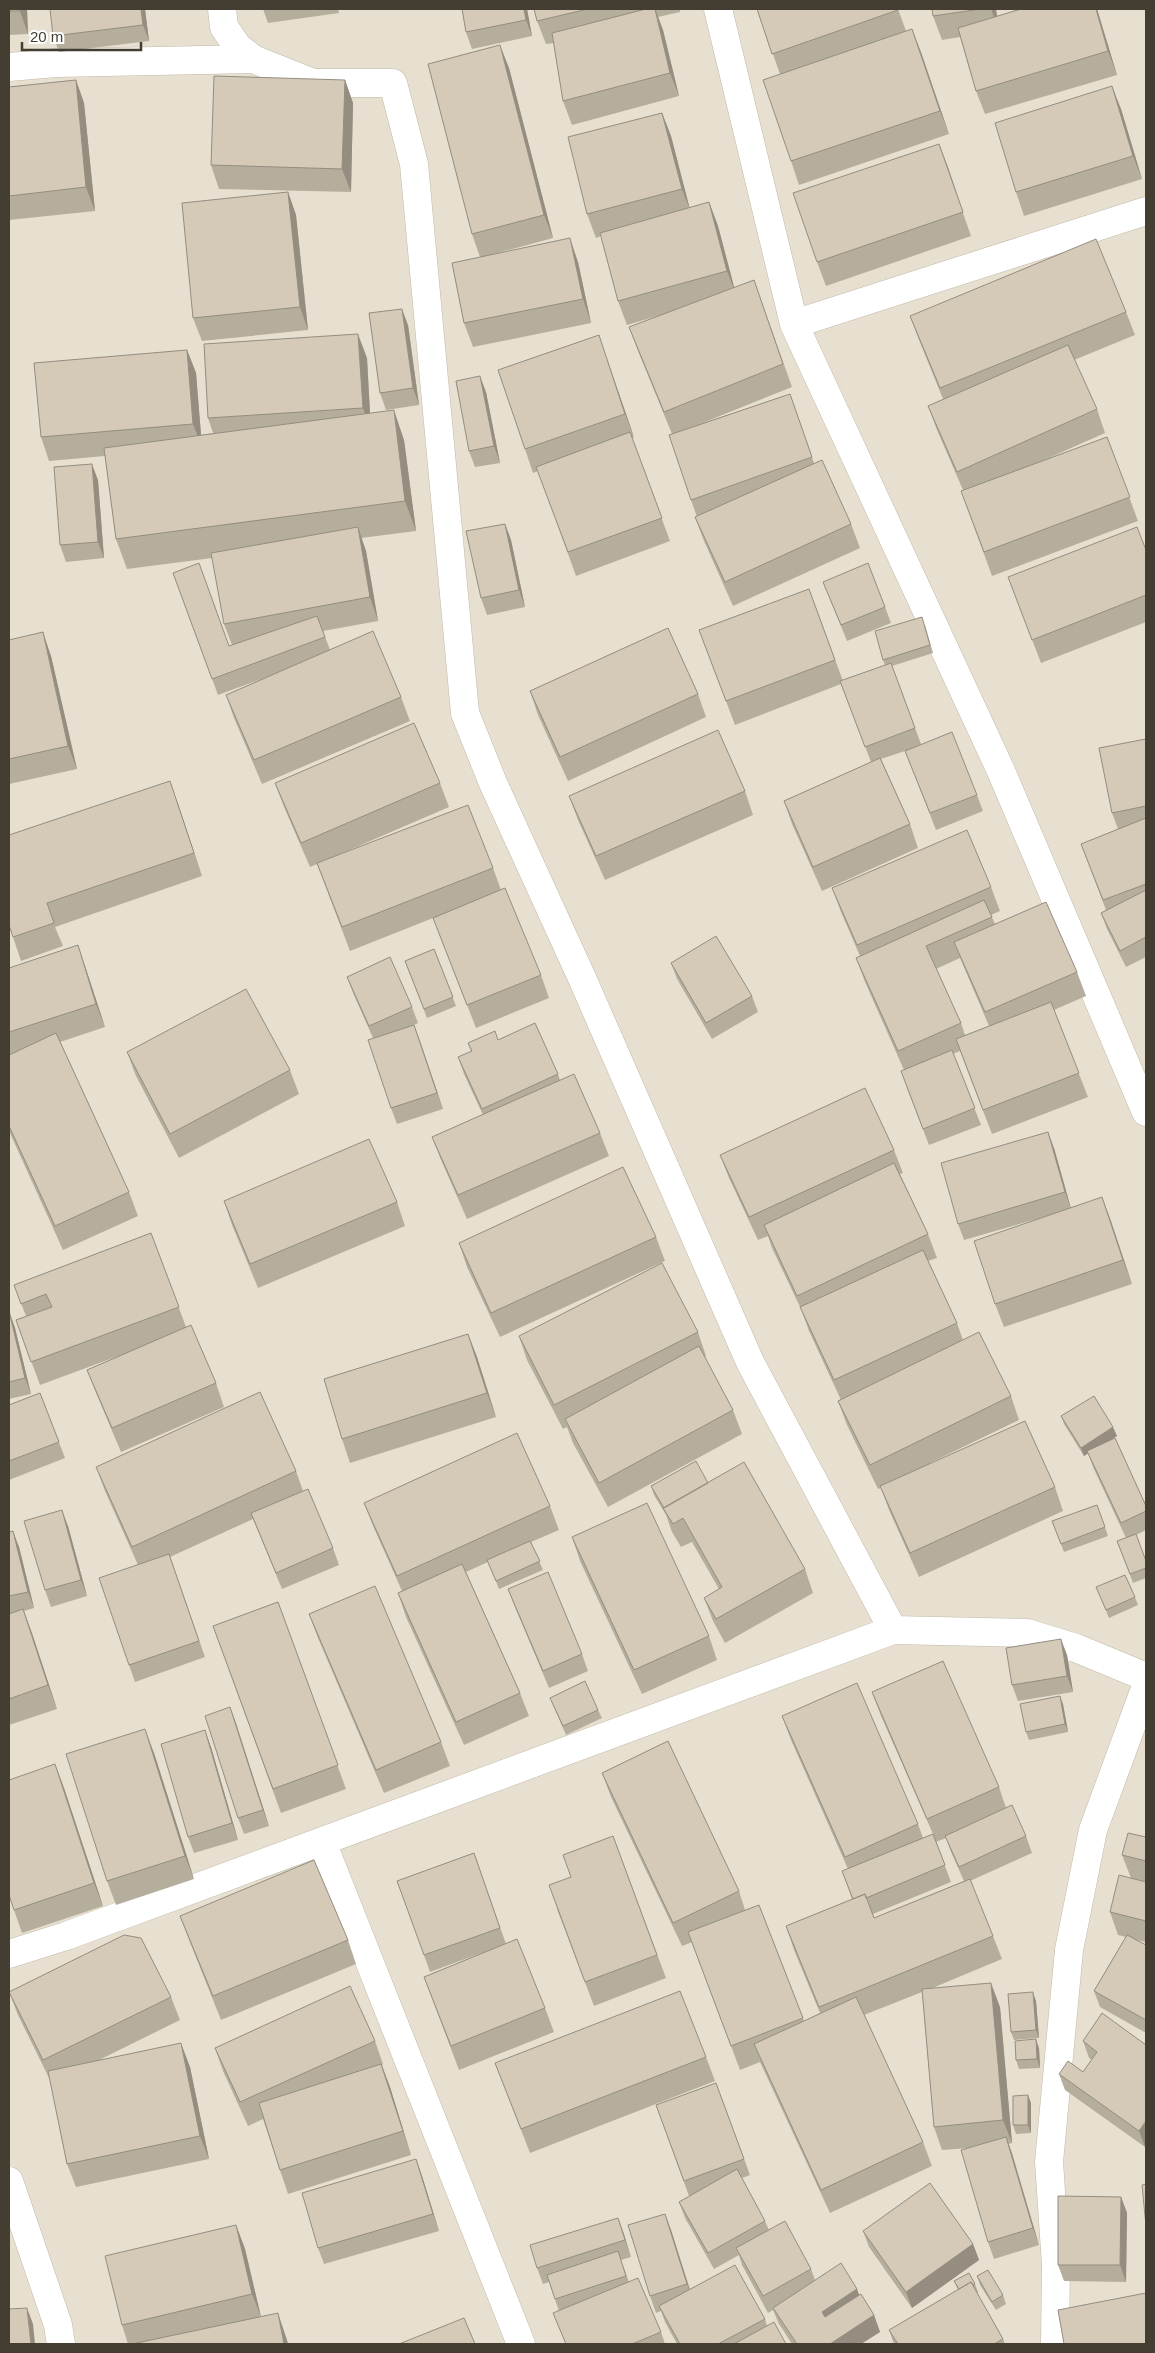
<svg xmlns="http://www.w3.org/2000/svg" width="1155" height="2353" font-family="Helvetica,sans-serif">
<style>
.residential{fill:#e7e0d0}
.lines{fill:none;stroke-linecap:round;stroke-linejoin:round}
.street-casing{stroke:#c1b9a7;stroke-width:29}
.street{stroke:#fff;stroke-width:28}
.wall{fill:#b6ae9d;fill-rule:evenodd}
.shaded-wall{fill:#948d80}
.building{fill:#d4cab7;stroke:#948d80}
</style>
<rect width="100%" height="100%" fill="#f2eee2"/>
<!-- residential -->
<path class="residential" d="M9,9H1146V2344H9Z"/>
<g class="lines">
<defs>
<path id="street" d="M222,9L224,27L237,46L253,59L313,83H393L414,164L465,713L493,783L582,978L750,1362L893,1630
M718,9L794,324L1001,771L1146,1112
M9,67L56,63L253,59
M794,324L1146,211
M322,1842L521,2344
M9,1954L66,1936L893,1630L1027,1633L1076,1648L1146,1677
M9,2181L58,2325L61,2344
M1055,2344L1056,2265L1049,2162L1069,1950L1093,1830L1146,1686"/>
</defs>
<!-- street casing -->
<use href="#street" class="street-casing"/>
<!-- street -->
<use href="#street" class="street"/>
</g>
<!-- wall -->
<path class="wall" d="M9,9H27L28,34L9,35Z
M145,9L149,41L59,52L53,36Z
M263,9H338L339,13L268,23Z
M462,9H527L532,36L472,49L466,32Z
M534,9H680V12L658,17L663,30L679,96L572,125L563,101L554,43L546,44L537,21Z
M757,9H898L906,31L912,29L949,134L799,185L791,161L780,74Z
M932,9H996L997,16L1021,9H1097L1117,75L985,114L976,91L960,37L942,40L933,16Z
M509,68L553,238L490,255L578,262L591,323L473,347L464,323L480,257L472,234Z
M76,80L84,103L95,211L9,220V87Z
M345,80L353,103L351,192L219,189L211,165Z
M1121,109L1142,179L1024,216L1016,192Z
M662,113L671,136L689,208L709,202L718,226L734,288L754,280L792,387L700,424L790,394L814,463L851,524L860,548L733,606L704,541L695,517H697L691,500L672,434L638,351L629,327L664,314L627,325L618,301L601,236L596,238L587,214Z
M939,144L971,236L826,286L817,262Z
M288,192L296,215L308,330L202,341L193,318Z
M1126,312L1135,335L1074,360L1097,409L1105,433L1044,460L1107,437L1138,521L992,576L961,491L963,490L937,430L928,406L943,399L919,340L910,316Z
M408,325L419,405L386,410L380,393Z
M187,350L196,373L201,435L213,433L208,418L367,358L370,413L404,440L416,531L361,538L366,551L378,621L323,631L330,650L401,697L410,721L262,784L234,718L226,695L264,678L218,695L173,573L229,646L232,645L224,624L212,558L127,569L116,539L105,456L49,461L41,437Z
M607,359L634,437L632,438L670,541L576,576L538,471L533,473L525,449Z
M486,392L500,463L475,467L469,451Z
M98,480L104,558L66,562L60,545Z
M505,524L511,540L525,607L487,615L481,598Z
M1146,550V622L1041,663L1008,577Z
M823,582L885,607L891,623L847,641Z
M809,589L843,681L885,665L883,660L925,625L933,653L892,666L921,744L977,795L983,811L936,830L905,751L881,759L910,824L918,848L822,891L792,824L784,801L871,762L841,684L735,725L699,630Z
M9,640L51,656L77,769L9,784Z
M530,691L698,694L706,717L568,781L538,715Z
M1146,739V957L1126,967L1107,929L1101,913L1106,910L1081,844L1118,829L1112,813Z
M275,783H440L449,807L331,858L493,868L501,890L541,975L549,998L476,1028L433,918L350,951L317,864L310,867L284,807Z
M745,791L753,815L605,880L578,820L569,796Z
M178,804L202,876L55,927L63,946L21,961L9,925Z
M991,887L1000,911L991,915L995,924L1077,972L1086,996L1054,1010L1088,1097L992,1134L960,1051L953,1054L981,1125L929,1145L907,1088L904,1070L865,982L856,958L860,956L841,912L832,888ZM960,958L989,1026L965,1035L961,1023L936,969Z
M434,949L456,1006L427,1018L405,961Z
M671,963L752,996L758,1012L712,1039L677,979Z
M9,968L86,969L105,1027L60,1042L129,1192L138,1216L63,1250L9,1131Z
M347,977L412,1007L418,1023L414,1025L443,1109L397,1124L391,1108L373,1038L353,993Z
M498,1040L558,1074L560,1080L600,1133L609,1156L467,1219L441,1160L432,1137L483,1115L464,1074L458,1057L471,1052L468,1043Z
M127,1052L290,1070L299,1094L179,1158L136,1076Z
M1054,1148L1071,1208L1102,1197L1132,1284L1004,1327L995,1304L1047,1216L964,1240L958,1224Z
M894,1150L903,1173L900,1174L928,1234L937,1258L928,1261L957,1323L963,1340L1011,1396L1019,1420L930,1463L1055,1487L1063,1511L919,1577L889,1510L881,1488L878,1489L847,1425L838,1401L841,1400L809,1331L801,1309L772,1248L768,1236L758,1240L729,1178L720,1155Z
M224,1201L397,1202L405,1226L258,1288L232,1225Z
M151,1233L186,1327L216,1383L224,1407L121,1452L96,1393L87,1370L121,1355L40,1385L16,1320L26,1316L14,1285Z
M656,1237L665,1261L500,1337L467,1267L459,1243Z
M9,1311L15,1328L31,1394L9,1399Z
M698,1332L706,1356L704,1357L733,1410L742,1434L608,1507L573,1443L567,1427L563,1429L527,1360L519,1336Z
M468,1334L477,1357L496,1417L350,1463L342,1439Z
M40,1393L65,1458L9,1480V1405Z
M1061,1416L1117,1436L1106,1443L1146,1506V1530L1136,1535L1146,1561V1578L1133,1583L1117,1541L1126,1538L1093,1467L1088,1453L1084,1456L1064,1424Z
M96,1467L296,1471L303,1491L333,1548L339,1565L282,1589L253,1519L170,1557L205,1657L135,1682L129,1665L138,1565L105,1491Z
M708,1483L805,1569L813,1593L725,1643L713,1621L704,1598L719,1589L692,1542L681,1547L672,1532L666,1515L654,1495L651,1486Z
M364,1503L550,1506L559,1530L531,1542L543,1570L499,1589L488,1562L466,1572L520,1693L529,1716L464,1745L406,1617L398,1593L402,1591L373,1526Z
M1097,1505L1108,1536L1064,1552L1052,1521Z
M68,1526L87,1596L51,1607L45,1590Z
M9,1532L19,1547L34,1608L24,1611L57,1709L9,1725Z
M572,1537L709,1636L717,1660L642,1694L580,1561Z
M1096,1587L1135,1597L1138,1605L1109,1618Z
M508,1589L582,1654L588,1671L549,1688L514,1605Z
M278,1602L346,1789L281,1813L213,1626Z
M309,1614L441,1742L450,1766L384,1793L318,1638Z
M1067,1655L1073,1692L1018,1701L1012,1685Z
M872,1692L999,1787L1006,1808L1026,1836L1032,1853L970,1881L993,1936L1002,1959L930,1989L1000,2007L1012,2143L1008,2144L1039,2245L994,2259L988,2242L969,2148L942,2150L934,2127L922,1992L864,2015L923,2142L932,2166L830,2213L760,2062L740,2070L692,1942L682,1946L611,1797L602,1773L739,1891L745,1910L759,1905L804,2021L820,2013L794,1950L786,1926L852,1899L842,1871L848,1869L791,1740L782,1716L918,1824L923,1838L933,1834L881,1716ZM946,1838L951,1852L964,1881L874,1918L873,1914L951,1882L936,1842Z
M550,1698L598,1710L602,1718L566,1735Z
M1063,1704L1068,1732L1029,1740L1026,1732Z
M230,1707L269,1826L244,1834L238,1818Z
M211,1747L238,1840L194,1853L188,1837Z
M154,1753L194,1879L116,1905L107,1881Z
M55,1764L64,1788L103,1906L22,1933L14,1910Z
M613,1836L666,1978L594,2006L557,1909L571,1877Z
M1146,1837V1942L1136,1940L1146,1945V2033L1100,2007L1094,1991L1126,1937L1118,1935L1110,1912L1131,1878L1122,1855Z
M474,1853L506,1944L545,2008L554,2032L459,2070L424,1977L484,1952L430,1972L424,1955Z
M180,1916L348,1940L356,1964L221,2020L189,1940Z
M9,1992L171,1997L180,2020L99,2060L190,2067L209,2159L76,2187L67,2164L51,2082L18,2015Z
M1036,2001L1039,2038L1014,2040L1011,2032Z
M1102,2013L1145,2147L1065,2090L1059,2074L1083,2072L1092,2060L1089,2058L1083,2041Z
M375,2041L383,2064L382,2065L390,2087L411,2155L288,2194L263,2119L248,2126L223,2071L215,2048Z
M1039,2048L1040,2068L1019,2069L1016,2060Z
M706,2057L715,2081L530,2153L495,2063Z
M716,2083L750,2175L742,2178L765,2221L769,2230L811,2269L815,2280L857,2289L859,2295L874,2315L880,2332L861,2344H792L779,2324L773,2310L768,2313L742,2265L739,2255L714,2269L685,2218L679,2202L689,2196L656,2105Z
M1031,2103V2133L1016,2134L1013,2125Z
M416,2159L422,2176L439,2231L324,2264L318,2248Z
M1121,2197L1127,2213L1126,2282L1064,2281L1058,2265Z
M665,2214L671,2230L690,2289L765,2319L767,2326L786,2344H677L665,2322L661,2311L656,2313L650,2296Z
M618,2218L631,2257L621,2260L629,2282L661,2332L665,2344H566L553,2313L559,2311L549,2282L543,2284L537,2268Z
M236,2225L245,2249L261,2317L286,2337L288,2344H128L122,2325Z
M863,2231L973,2244L979,2260L912,2308L869,2247Z
M977,2276L1003,2295L1006,2304L996,2310L980,2285Z
M954,2281L975,2284L978,2292L977,2293L1003,2339L1005,2344H894L889,2330L958,2290Z"/>
<!-- shaded-wall -->
<path class="shaded-wall" d="M20,9H27L28,34L20,11Z
M141,9H145L149,41L143,25Z
M524,9H527L532,36L526,20Z
M655,9L663,30L679,96L670,73Z
M991,9H996L999,31Z
M1096,9H1097L1117,75L1108,51Z
M912,29L921,52L949,134L940,111Z
M500,45L509,68L553,238L544,215Z
M76,80L84,103L95,211L86,187Z
M345,80L353,103L351,192L342,169Z
M1112,86L1121,109L1142,179L1133,156Z
M662,113L671,136L691,213L682,189Z
M939,144L948,167L971,236L963,212Z
M288,192L296,215L308,330L300,307Z
M709,202L718,226L736,294L727,271Z
M570,238L578,262L591,323L583,299Z
M402,309L408,325L419,405L413,388Z
M358,334L367,358L371,432L363,408Z
M599,335L607,359L634,437L625,414Z
M187,350L196,373L202,447L193,424Z
M480,376L486,392L500,463L494,446Z
M394,410L404,440L416,531L405,501Z
M92,464L98,480L104,558L98,542Z
M505,524L511,540L525,607L519,590Z
M358,527L366,551L378,621L370,597Z
M43,632L51,656L77,769L68,746Z
M170,781L178,804L202,876L194,853Z
M78,945L86,969L105,1027L96,1004Z
M414,1025L420,1041L443,1109L437,1093Z
M1048,1132L1054,1148L1071,1209L1065,1192Z
M1102,1197L1111,1221L1132,1284L1123,1260Z
M9,1311L15,1328L31,1394L25,1378Z
M468,1334L477,1357L496,1417L487,1393Z
M1113,1427L1117,1436L1084,1456L1081,1448Z
M62,1510L68,1526L87,1596L81,1580Z
M13,1531L19,1547L34,1608L28,1592Z
M23,1609L32,1633L57,1709L48,1685Z
M1061,1639L1067,1655L1073,1692L1067,1676Z
M1060,1696L1063,1704L1068,1732L1065,1724Z
M230,1707L236,1723L269,1826L263,1810Z
M145,1729L154,1753L194,1879L185,1856Z
M205,1730L211,1747L238,1840L232,1823Z
M55,1764L64,1788L103,1906L94,1883Z
M991,1983L1000,2007L1012,2143L1003,2120Z
M1033,1992L1036,2001L1039,2038L1036,2030Z
M1036,2039L1039,2048L1040,2068L1037,2059Z
M181,2043L190,2067L209,2159L200,2136Z
M381,2064L390,2087L411,2155L403,2131Z
M1028,2095L1031,2103V2133L1028,2125Z
M1146,2121V2145L1145,2147L1139,2131Z
M1006,2137L1012,2153L1039,2245L1033,2228Z
M416,2159L422,2176L439,2231L433,2214Z
M1121,2197L1127,2213L1126,2282L1120,2265Z
M665,2214L671,2230L693,2301L687,2284Z
M618,2218L624,2234L631,2257L625,2240Z
M236,2225L245,2249L261,2317L252,2294Z
M973,2244L979,2260L912,2308L906,2292Z
M857,2289L863,2306L828,2329L822,2312Z
M27,2308L33,2324L35,2344H31Z
M278,2313L286,2337L288,2344H284Z
M874,2315L880,2332L861,2344H830Z"/>
<!-- building -->
<path class="building" d="M9,9H20V11H9Z
M50,9H141L143,25L53,36Z
M462,9H524L526,20L466,32Z
M534,9H588L537,21Z
M646,9H655L670,73L563,101L552,33Z
M757,9H898V10L772,54Z
M932,9H981L933,16Z
M1021,9H1096L1108,51L976,91L958,28Z
M912,29L940,111L791,161L763,80Z
M500,45L544,215L472,234L428,64Z
M214,76L345,80L342,169L211,165Z
M76,80L86,187L9,196V87Z
M1112,86L1133,156L1016,192L995,123Z
M662,113L682,189L587,214L568,137Z
M939,144L963,212L817,262L793,193Z
M288,192L300,307L193,318L182,203Z
M709,202L727,271L618,301L600,233Z
M570,238L583,299L464,323L452,263Z
M1096,239L1126,312L940,388L910,316Z
M754,280L783,364L664,412L629,327Z
M402,309L413,388L380,393L369,313Z
M358,334L363,408L208,418L204,344Z
M599,335L625,414L525,449L498,370Z
M1068,345L1097,409L957,472L928,406Z
M187,350L193,424L41,437L34,363Z
M480,376L494,446L469,451L456,381Z
M790,394L812,457L691,500L669,435Z
M394,410L405,501L116,539L104,448Z
M630,432L662,518L568,552L536,467Z
M1107,437L1130,497L984,552L961,491Z
M822,460L851,524L725,582L695,517Z
M92,464L98,542L60,545L54,467Z
M505,524L519,590L481,598L466,531Z
M358,527L370,597L224,624L211,553Z
M1137,527L1146,550V595L1032,640L1008,577Z
M199,563L229,646L317,616L325,637L212,679L173,573Z
M868,563L885,607L841,625L823,582Z
M809,589L835,660L726,701L699,630Z
M922,617L930,645L883,660L875,631Z
M668,628L698,694L560,757L530,691Z
M373,631L401,697L254,760L226,695Z
M43,632L68,746L9,759V640Z
M891,663L915,728L865,747L840,681Z
M414,723L440,783L301,843L275,783Z
M718,730L745,791L596,856L569,796Z
M952,732L977,795L930,813L905,751Z
M1146,739V806L1112,813L1099,748Z
M880,758L910,824L813,867L784,801Z
M170,781L194,853L47,903L54,923L13,937L9,925V835Z
M468,805L493,868L342,927L317,863Z
M1146,818V884L1103,900L1081,844Z
M967,830L991,887L857,945L832,888Z
M505,888L541,975L467,1005L433,918Z
M1146,890V937L1120,951L1101,913Z
M984,900L992,917L926,946L961,1023L898,1051L856,958Z
M1046,902L1077,972L985,1012L954,942Z
M716,936L752,996L706,1023L671,963Z
M78,945L96,1004L9,1032V968Z
M434,949L453,997L424,1009L405,961Z
M390,957L412,1007L369,1026L347,977Z
M246,989L290,1070L170,1134L127,1052Z
M1051,1002L1079,1073L983,1110L956,1039Z
M535,1023L558,1074L482,1109L458,1057L472,1051L468,1043L495,1031L498,1040Z
M414,1025L437,1093L391,1108L368,1040Z
M56,1033L129,1192L55,1226L9,1126V1055Z
M952,1050L975,1108L923,1129L901,1071Z
M574,1074L600,1133L458,1195L432,1137Z
M865,1088L894,1150L749,1217L720,1155Z
M1048,1132L1065,1192L958,1224L941,1163Z
M369,1139L397,1202L250,1264L224,1201Z
M894,1163L928,1234L797,1296L764,1225Z
M623,1167L656,1237L491,1313L459,1243Z
M1102,1197L1123,1260L995,1304L974,1241Z
M151,1233L179,1307L31,1362L16,1320L52,1307L46,1294L21,1304L14,1285Z
M923,1250L957,1323L834,1380L800,1307Z
M662,1263L698,1332L554,1405L519,1336Z
M9,1311L25,1378L9,1382Z
M191,1325L216,1383L112,1428L87,1370Z
M979,1332L1011,1396L870,1465L838,1401Z
M468,1334L487,1393L342,1439L324,1379Z
M699,1346L733,1410L599,1483L565,1419Z
M260,1392L296,1471L132,1547L96,1467Z
M40,1393L59,1442L9,1461V1405Z
M1094,1396L1113,1427L1081,1448L1061,1416Z
M1025,1421L1055,1487L910,1553L880,1486Z
M517,1433L550,1506L397,1576L364,1503Z
M1115,1438L1146,1506V1511L1121,1523L1087,1451Z
M696,1461L708,1483L664,1508L651,1486Z
M744,1462L805,1569L716,1619L704,1598L722,1587L683,1518L673,1524L663,1508Z
M308,1489L333,1548L276,1573L251,1513Z
M647,1503L709,1636L634,1670L572,1537Z
M1097,1505L1105,1527L1061,1544L1052,1521Z
M62,1510L81,1580L45,1590L24,1521Z
M13,1531L28,1592L9,1596V1532Z
M1136,1534L1146,1561V1568L1130,1574L1117,1541Z
M530,1541L540,1561L496,1581L487,1560Z
M169,1554L199,1641L129,1665L99,1578Z
M462,1564L520,1693L456,1722L398,1593Z
M548,1572L582,1654L543,1671L508,1589Z
M1125,1575L1135,1597L1106,1610L1096,1587Z
M375,1586L441,1742L376,1770L309,1614Z
M278,1602L338,1765L273,1789L213,1626Z
M23,1609L48,1685L9,1699V1614Z
M1061,1639L1067,1676L1012,1685L1006,1648Z
M943,1661L999,1787L927,1819L872,1692Z
M585,1681L598,1710L563,1726L550,1698Z
M857,1683L918,1824L845,1857L782,1716Z
M1060,1696L1065,1724L1026,1732L1020,1704Z
M230,1707L263,1810L238,1818L205,1716Z
M145,1729L185,1856L107,1881L66,1754Z
M205,1730L232,1823L188,1837L161,1744Z
M668,1741L739,1891L673,1923L602,1773Z
M55,1764L94,1883L14,1910L9,1895V1780Z
M1012,1805L1026,1836L959,1867L945,1836Z
M1128,1833L1146,1837V1861L1122,1855Z
M933,1834L945,1865L866,1898L865,1894L853,1899L842,1871Z
M613,1836L657,1955L585,1982L549,1885L571,1877L563,1855Z
M474,1853L500,1928L424,1955L397,1881Z
M314,1860L348,1940L213,1996L180,1916Z
M1119,1875L1146,1882V1921L1110,1912Z
M970,1879L993,1936L819,2007L786,1926L865,1894L874,1918Z
M759,1905L803,2018L731,2046L688,1932Z
M124,1935L141,1938L171,1997L43,2060L9,1992Z
M1127,1935L1146,1945V2020L1094,1991Z
M517,1939L545,2008L451,2046L424,1977Z
M991,1983L1003,2120L934,2127L922,1989Z
M350,1986L375,2041L240,2102L215,2048Z
M680,1991L706,2057L521,2129L495,2063Z
M1033,1992L1036,2030L1011,2032L1008,1994Z
M856,1997L923,2142L821,2190L754,2044Z
M1102,2013L1146,2045V2121L1139,2131L1059,2074L1068,2061L1083,2072L1097,2052L1083,2041Z
M1036,2039L1037,2059L1016,2060L1015,2041Z
M181,2043L200,2136L67,2164L48,2071Z
M381,2064L403,2131L280,2170L259,2103Z
M716,2083L744,2159L684,2181L656,2105Z
M1028,2095V2125H1013V2096Z
M1006,2137L1033,2228L988,2242L961,2150Z
M416,2159L433,2214L318,2248L302,2193Z
M737,2169L765,2221L708,2253L679,2202Z
M930,2183L973,2244L906,2292L863,2231Z
M1146,2184V2226L1142,2185Z
M1058,2196L1121,2197L1120,2265H1058Z
M665,2214L687,2284L650,2296L628,2225Z
M618,2218L625,2240L537,2268L530,2245Z
M785,2221L811,2269L763,2296L736,2248Z
M236,2225L252,2294L122,2325L105,2256Z
M618,2251L626,2276L555,2299L547,2275Z
M841,2263L857,2289L822,2312L825,2317L861,2294L874,2315L830,2344H797L773,2308Z
M735,2265L765,2319L718,2344H680L659,2306Z
M988,2270L1003,2295L992,2302L977,2276Z
M969,2273L975,2284L973,2285L971,2282L959,2289L954,2281Z
M638,2278L661,2332L632,2344H566L553,2313Z
M971,2282L1003,2339L994,2344H898L889,2330Z
M1146,2293V2344H1064L1058,2310Z
M27,2308L31,2344H9V2309Z
M278,2313L284,2344H132Z
M464,2318L475,2344H399Z
M774,2322L786,2344H734Z"/>
<!-- border -->
<rect width="1155" height="2353" fill="none" stroke="#443e32" stroke-width="20"/>
<!-- scale -->
<path d="M22 42v8h119v-8" fill="none" stroke="#443e32" stroke-width="2.5"/>
<text x="30" y="42" font-size="15" fill="#443e32" stroke="#ffffff" stroke-width="4" paint-order="stroke">20 m</text>
</svg>
